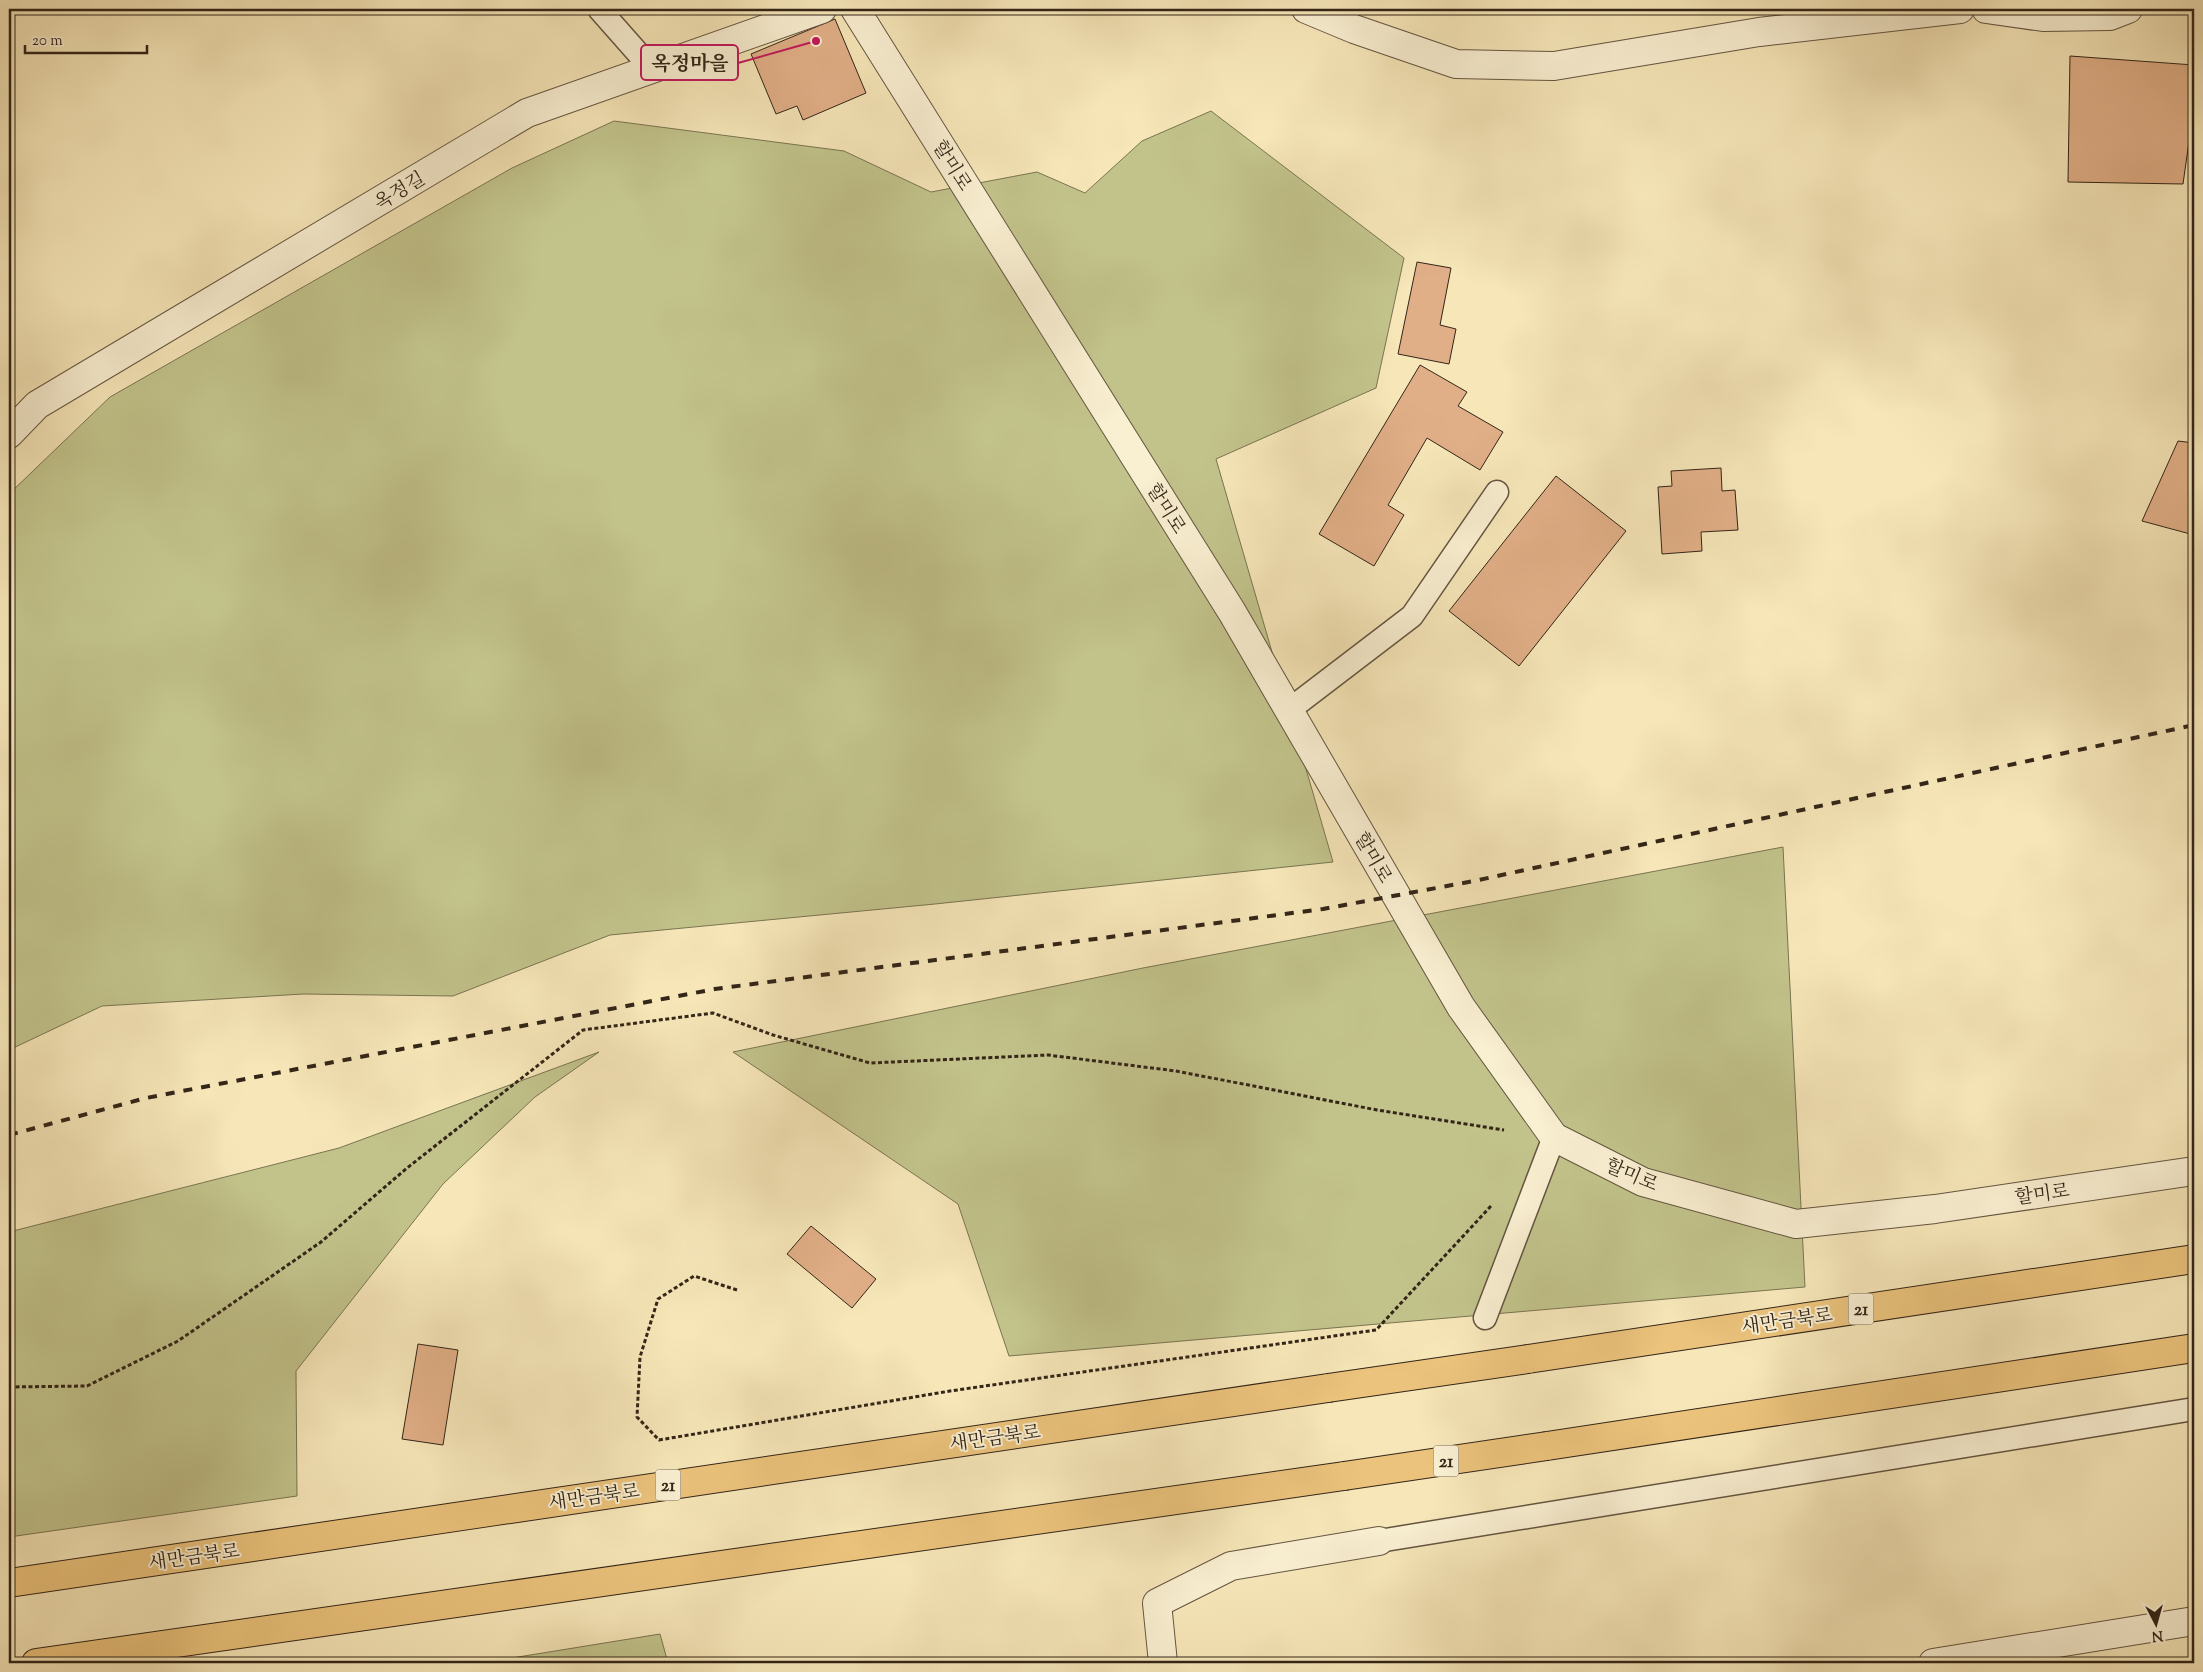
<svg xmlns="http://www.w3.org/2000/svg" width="2203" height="1672" font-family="'Sorts Mill Goudy','Noto Serif KR',serif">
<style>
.green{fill:#c2c38b;stroke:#7a7452}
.building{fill:#e1af87;stroke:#332518}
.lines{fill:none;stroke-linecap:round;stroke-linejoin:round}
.lane-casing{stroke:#645540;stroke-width:25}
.street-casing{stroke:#645540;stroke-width:30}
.highway-casing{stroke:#332518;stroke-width:30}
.path{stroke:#332518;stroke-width:3;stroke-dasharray:4 2.5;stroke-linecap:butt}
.lane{stroke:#f9efd1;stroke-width:22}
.street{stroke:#f9efd1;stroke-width:28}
.highway{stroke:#ebc37c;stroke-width:28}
.rail{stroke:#332518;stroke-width:4;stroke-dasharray:9 9;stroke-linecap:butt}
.highway-bridge-casing{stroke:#332518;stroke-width:30;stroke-linecap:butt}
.highway-bridge{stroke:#ebc37c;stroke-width:28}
.labels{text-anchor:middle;stroke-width:4;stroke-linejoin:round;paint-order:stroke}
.shield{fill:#f9efd1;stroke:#6e6250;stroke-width:1}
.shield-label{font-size:18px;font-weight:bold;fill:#332518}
.street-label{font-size:19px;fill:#332518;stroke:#f9efd1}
.leader{fill:none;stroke:#c2185b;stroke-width:2}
.callout-dot{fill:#c2185b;stroke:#f9efd1;stroke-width:2}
.callout{fill:#f9efd1;stroke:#c2185b;stroke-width:2}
.callout-label{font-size:20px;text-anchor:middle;font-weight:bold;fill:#332518}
</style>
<rect width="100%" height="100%" fill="#f6e6b8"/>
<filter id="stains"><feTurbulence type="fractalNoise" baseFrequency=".004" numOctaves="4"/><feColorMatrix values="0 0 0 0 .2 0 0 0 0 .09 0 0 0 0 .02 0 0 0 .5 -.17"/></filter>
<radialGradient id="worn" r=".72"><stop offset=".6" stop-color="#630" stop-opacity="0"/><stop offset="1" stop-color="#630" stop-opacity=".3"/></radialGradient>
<!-- green -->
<path class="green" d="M1211,111L1404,258L1376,388L1216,459L1333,862L935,904L610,935L453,996L303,994L102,1006L9,1050V494L110,397L512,168L614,121L844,151L931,192L1037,172L1085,193L1142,141Z
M1783,847L1805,1287L1009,1356L958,1204L733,1052L1143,968Z
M599,1052L535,1097L443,1184L296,1371L297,1496L9,1537V1232L339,1148Z
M660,1634L668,1663H481Z"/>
<!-- building -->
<path class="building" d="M835,19L866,93L803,120L797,106L776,114L751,54Z
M2070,56L2194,65V106L2183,184L2068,182Z
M1417,262L1451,268L1440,325L1456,329L1449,364L1398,354Z
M1420,365L1467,392L1458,406L1503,432L1480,470L1427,438L1388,505L1404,515L1374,566L1319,534Z
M2178,441L2194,443V535L2142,521Z
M1721,468L1722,491L1735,490L1738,530L1701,532L1702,551L1662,554L1658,487L1672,486L1671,471Z
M1556,476L1626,531L1519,666L1449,611Z
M811,1226L876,1279L852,1308L787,1254Z
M418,1344L458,1350L443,1445L402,1439Z"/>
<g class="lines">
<defs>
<path id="lane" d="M599,9L652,69
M1289,710L1412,616L1497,492
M1485,1318L1554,1137
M1379,1541L2194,1409"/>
<path id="street" d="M855,9L1232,612L1461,1007L1554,1137L1643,1182L1796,1224L1935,1209L2194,1171
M1306,9L1354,29L1456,64L1554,66L1759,32L1960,9
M1986,9L2043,17L2110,16L2128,9
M9,434L37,405L527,113L822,9
M1163,1663L1157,1603L1231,1566L1379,1541
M1933,1663L2194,1621"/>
<path id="highway" d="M1528,1359L2194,1259
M1547,1446L2194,1348
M9,1583L1328,1388
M36,1663L1344,1476"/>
</defs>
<!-- lane casing -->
<use href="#lane" class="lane-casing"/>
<!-- street casing -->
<use href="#street" class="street-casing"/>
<!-- highway casing -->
<use href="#highway" class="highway-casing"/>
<!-- path -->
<path class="path" d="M737,1290L694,1276L658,1299L640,1357L637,1417L659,1440L950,1391L1376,1330L1491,1206
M9,1387L87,1386L178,1341L321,1242L407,1168L583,1030L713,1013L773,1035L870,1063L1048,1055L1176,1071L1377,1110L1504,1130"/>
<!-- lane -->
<use href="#lane" class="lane"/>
<!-- street -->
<use href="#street" class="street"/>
<!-- highway -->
<use href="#highway" class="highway"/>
<!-- rail -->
<path class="rail" d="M9,1135L146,1098L715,989L1323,909L1474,881L2194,725"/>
<defs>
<path id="highway-bridge" d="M1328,1388L1528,1359
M1344,1476L1547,1446"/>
</defs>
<!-- highway-bridge casing -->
<use href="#highway-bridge" class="highway-bridge-casing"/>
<!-- highway-bridge -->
<use href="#highway-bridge" class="highway-bridge"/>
</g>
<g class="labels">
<!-- shield labels -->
<g class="shield">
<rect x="1848.5" y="1293.5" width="25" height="31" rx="4"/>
<rect x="1433.5" y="1445.5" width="25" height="31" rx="4"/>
<rect x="655.5" y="1469.5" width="25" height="31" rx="4"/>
</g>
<g class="shield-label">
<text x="1861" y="1315">21</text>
<text x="1446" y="1467">21</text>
<text x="668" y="1491">21</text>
</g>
<!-- street labels -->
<g class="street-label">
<text transform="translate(953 165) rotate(58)" y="7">할미로</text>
<text transform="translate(399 190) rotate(-31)" y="7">옥정길</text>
<text transform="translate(1167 508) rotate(58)" y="7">할미로</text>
<text transform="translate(1374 857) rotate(60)" y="7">할미로</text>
<text transform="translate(1632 1174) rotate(23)" y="7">할미로</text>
<text transform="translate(2042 1193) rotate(-8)" y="7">할미로</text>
<text transform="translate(1787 1320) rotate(-8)" y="7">새만금북로</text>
<text transform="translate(995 1437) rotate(-8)" y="7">새만금북로</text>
<text transform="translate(594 1496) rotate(-8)" y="7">새만금북로</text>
<text transform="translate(194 1556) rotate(-8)" y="7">새만금북로</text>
</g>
</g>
<!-- callouts -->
<path class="leader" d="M816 41L738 63"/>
<circle class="callout-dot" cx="816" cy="41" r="5"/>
<rect class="callout" x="641" y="45" width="97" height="35" rx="5"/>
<g class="callout-label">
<text x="690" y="70">옥정마을</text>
</g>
<!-- margin -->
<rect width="2203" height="1672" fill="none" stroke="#f6e6b8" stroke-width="30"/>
<rect x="10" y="10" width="2183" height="1652" fill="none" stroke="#332518" stroke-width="2.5"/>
<rect x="15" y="15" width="2173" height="1642" fill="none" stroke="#332518"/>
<!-- north arrow -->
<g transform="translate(2156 1624) rotate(174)" stroke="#f9efd1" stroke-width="4" paint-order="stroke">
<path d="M0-4L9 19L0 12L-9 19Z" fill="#332518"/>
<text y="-8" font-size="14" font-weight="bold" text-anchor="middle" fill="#332518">N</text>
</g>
<!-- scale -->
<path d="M25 45v8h122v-8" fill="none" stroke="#332518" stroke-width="2.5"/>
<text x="32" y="45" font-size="15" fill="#332518" stroke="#f9efd1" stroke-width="4" paint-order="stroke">20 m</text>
<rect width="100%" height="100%" filter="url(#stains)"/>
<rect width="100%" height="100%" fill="url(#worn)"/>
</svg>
